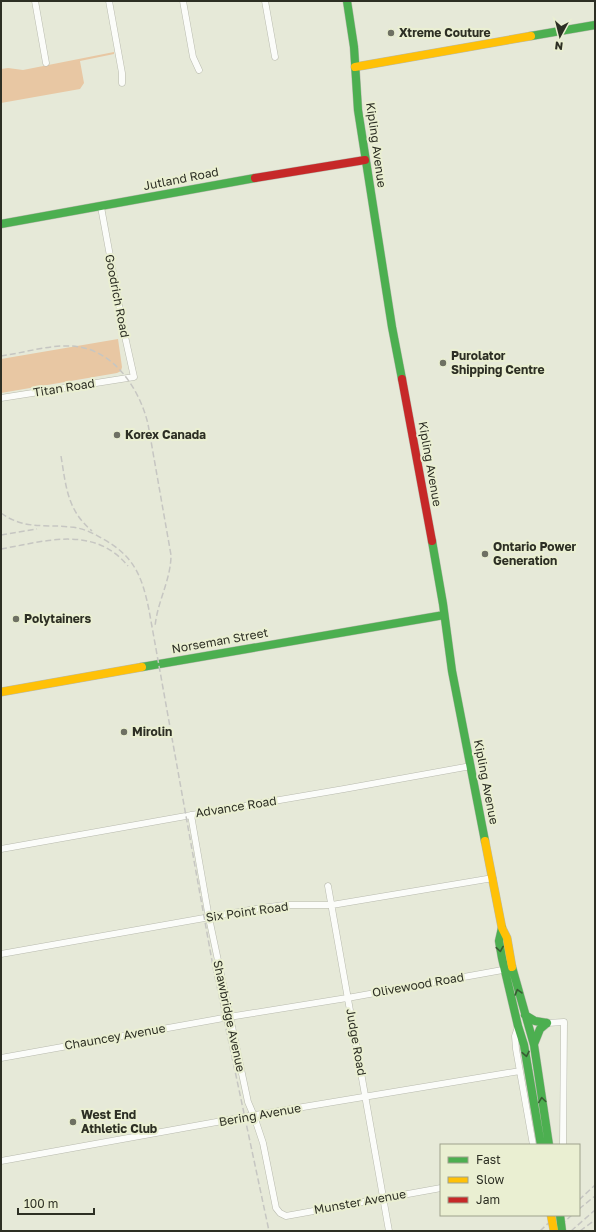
<svg xmlns="http://www.w3.org/2000/svg" width="596" height="1232" font-family="'Golos Text',sans-serif">
<style>
.green{fill:#e8c7a3}
.lines{fill:none;stroke-linecap:round;stroke-linejoin:round}
.street-casing{stroke:#b8baae;stroke-width:7}
.fast-casing{stroke:#b8baae;stroke-width:9}
.slow-casing{stroke:#b8baae;stroke-width:9}
.jam-casing{stroke:#b8baae;stroke-width:9}
.street{stroke:#fbfcf9;stroke-width:6}
.fast{stroke:#4caf50;stroke-width:8}
.slow{stroke:#ffc107;stroke-width:8}
.jam{stroke:#c62828;stroke-width:8}
.rail{stroke:#c6c6c2;stroke-width:1.5;stroke-dasharray:6 3;stroke-linecap:butt}
.fast-bridge-casing{stroke:#b8baae;stroke-width:9;stroke-linecap:butt}
.slow-bridge-casing{stroke:#b8baae;stroke-width:9;stroke-linecap:butt}
.fast-bridge{stroke:#4caf50;stroke-width:8}
.slow-bridge{stroke:#ffc107;stroke-width:8}
.oneway{stroke:#385c33}
.poi-dot{fill:#6e7063;stroke:#eaefd2;stroke-width:1.5}
.labels{text-anchor:middle;stroke-width:4;stroke-linejoin:round;paint-order:stroke}
.poi-label{font-size:12px;font-weight:bold;fill:#2d2f24;stroke:#eaefd2;text-anchor:start}
.street-label{font-size:12px;fill:#2d2f24;stroke:#eaefd2}
</style>
<rect width="100%" height="100%" fill="#e6e9d8"/>
<!-- green -->
<path class="green" d="M114,52V54L80,61L84,83L80,89L1,103V69L8,68L23,70Z
M118,339L122,367L121,371L117,373L1,393V359Z"/>
<g class="lines">
<defs>
<path id="street" d="M35,1L46,63
M109,1L122,73V83
M183,1L193,57L199,70
M265,1L275,57
M1,398L134,377L124,332L101,207
M191,815L209,918L248,1102L254,1116L263,1143L276,1208L280,1213L286,1216L441,1188
M1,849L186,816L344,789L471,766
M328,886L389,1231
M1,954L261,908L285,905H332L493,878
M547,1023L564,1022L563,1145
M518,1027L515,1036L516,1049L533,1145
M1,1058L229,1017L353,997L508,969
M1,1161L261,1114L520,1071"/>
<path id="fast" d="M347,1L354,47L358,110L392,327L402,379
M531,36L595,25
M1,224L255,178
M432,541L443,604L452,671L485,841
M142,667L444,615
M502,928L499,941L502,958L518,1026L524,1045L541,1145
M512,967L534,1045L549,1145
M525,1015L535,1021L547,1023
M534,1044L540,1029L547,1023"/>
<path id="slow" d="M355,67L531,36
M1,692L142,667
M485,841L502,928L507,938L512,967"/>
<path id="jam" d="M255,178L365,160
M402,379L432,541"/>
</defs>
<!-- street casing -->
<use href="#street" class="street-casing"/>
<!-- fast casing -->
<use href="#fast" class="fast-casing"/>
<!-- slow casing -->
<use href="#slow" class="slow-casing"/>
<!-- jam casing -->
<use href="#jam" class="jam-casing"/>
<!-- street -->
<use href="#street" class="street"/>
<!-- fast -->
<use href="#fast" class="fast"/>
<!-- slow -->
<use href="#slow" class="slow"/>
<!-- jam -->
<use href="#jam" class="jam"/>
<!-- rail -->
<path class="rail" d="M1,356C23,353 48,345 70,346C112,347 139,387 148,424L171,555C171,580 157,602 155,627
M61,456C66,486 67,510 92,531
M1,513C25,530 44,524 71,527C83,528 93,533 103,539C134,556 142,576 149,610L214,972L269,1231
M1,535L37,529
M1,549C46,541 94,525 128,566
M579,1200L595,1185
M579,1209L595,1196
M540,1231L557,1215
M554,1231L572,1215
M571,1231L595,1210
M580,1231L595,1220"/>
<defs>
<path id="fast-bridge" d="M560,1215L562,1231"/>
<path id="slow-bridge" d="M551,1215L554,1231"/>
</defs>
<!-- fast-bridge casing -->
<use href="#fast-bridge" class="fast-bridge-casing"/>
<!-- slow-bridge casing -->
<use href="#slow-bridge" class="slow-bridge-casing"/>
<!-- fast-bridge -->
<use href="#fast-bridge" class="fast-bridge"/>
<!-- slow-bridge -->
<use href="#slow-bridge" class="slow-bridge"/>
</g>
<!-- one-way arrows -->
<defs><path id="oneway-chevron" d="M-2-3.5L2.5 0L-2 3.5" fill="none" stroke-width="1.6" stroke-linecap="round" stroke-linejoin="round"/></defs>
<g class="oneway">
<use href="#oneway-chevron" transform="translate(500 949) rotate(81)"/>
<use href="#oneway-chevron" transform="translate(518 992) rotate(-106)"/>
<use href="#oneway-chevron" transform="translate(526 1054) rotate(79)"/>
<use href="#oneway-chevron" transform="translate(542 1100) rotate(-98)"/>
</g>
<!-- markers -->
<g class="poi-dot">
<circle cx="391" cy="33" r="4"/>
<circle cx="443" cy="363" r="4"/>
<circle cx="117" cy="435" r="4"/>
<circle cx="485" cy="554" r="4"/>
<circle cx="16" cy="619" r="4"/>
<circle cx="124" cy="732" r="4"/>
<circle cx="73" cy="1122" r="4"/>
</g>
<g class="labels">
<!-- poi labels -->
<g class="poi-label">
<text x="399" y="37">Xtreme Couture</text>
<text x="451" y="360">Purolator<tspan x="451" dy="14">Shipping Centre</tspan></text>
<text x="125" y="439">Korex Canada</text>
<text x="493" y="551">Ontario Power<tspan x="493" dy="14">Generation</tspan></text>
<text x="24" y="623">Polytainers</text>
<text x="132" y="736">Mirolin</text>
<text x="81" y="1119">West End<tspan x="81" dy="14">Athletic Club</tspan></text>
</g>
<!-- street labels -->
<g class="street-label">
<text transform="translate(376 145) rotate(82)" y="4">Kipling Avenue</text>
<text transform="translate(181 179) rotate(-11)" y="4">Jutland Road</text>
<text transform="translate(117 296) rotate(79)" y="4">Goodrich Road</text>
<text transform="translate(64 388) rotate(-9)" y="4">Titan Road</text>
<text transform="translate(430 464) rotate(80)" y="4">Kipling Avenue</text>
<text transform="translate(220 641) rotate(-10)" y="4">Norseman Street</text>
<text transform="translate(486 782) rotate(79)" y="4">Kipling Avenue</text>
<text transform="translate(236 807) rotate(-9)" y="4">Advance Road</text>
<text transform="translate(247 912) rotate(-8)" y="4">Six Point Road</text>
<text transform="translate(418 985) rotate(-10)" y="4">Olivewood Road</text>
<text transform="translate(229 1016) rotate(78)" y="4">Shawbridge Avenue</text>
<text transform="translate(115 1037) rotate(-10)" y="4">Chauncey Avenue</text>
<text transform="translate(356 1042) rotate(80)" y="4">Judge Road</text>
<text transform="translate(260 1115) rotate(-10)" y="4">Bering Avenue</text>
<text transform="translate(360 1202) rotate(-10)" y="4">Munster Avenue</text>
</g>
</g>
<!-- border -->
<rect width="596" height="1232" fill="none" stroke="#2d2f24" stroke-width="4"/>
<!-- legend -->
<rect x="440" y="1144" width="140" height="72" fill="#eaefd2" stroke="#9ea28c"/>
<rect x="448" y="1157" width="20" height="6" fill="#4caf50" stroke="#9ea28c"/>
<text x="476" y="1164" font-size="12" fill="#2d2f24">Fast</text>
<rect x="448" y="1177" width="20" height="6" fill="#ffc107" stroke="#9ea28c"/>
<text x="476" y="1184" font-size="12" fill="#2d2f24">Slow</text>
<rect x="448" y="1197" width="20" height="6" fill="#c62828" stroke="#9ea28c"/>
<text x="476" y="1204" font-size="12" fill="#2d2f24">Jam</text>
<!-- north arrow -->
<g transform="translate(560 36) rotate(187)" stroke="#eaefd2" stroke-width="3" paint-order="stroke">
<path d="M0-3L7 15L0 10L-7 15Z" fill="#2d2f24"/>
<text y="-6" font-size="11" font-weight="bold" text-anchor="middle" fill="#2d2f24">N</text>
</g>
<!-- scale -->
<path d="M18 1208v6h76v-6" fill="none" stroke="#2d2f24" stroke-width="2"/>
<text x="24" y="1208" font-size="12" fill="#2d2f24" stroke="#eaefd2" stroke-width="3" paint-order="stroke">100 m</text>
</svg>
